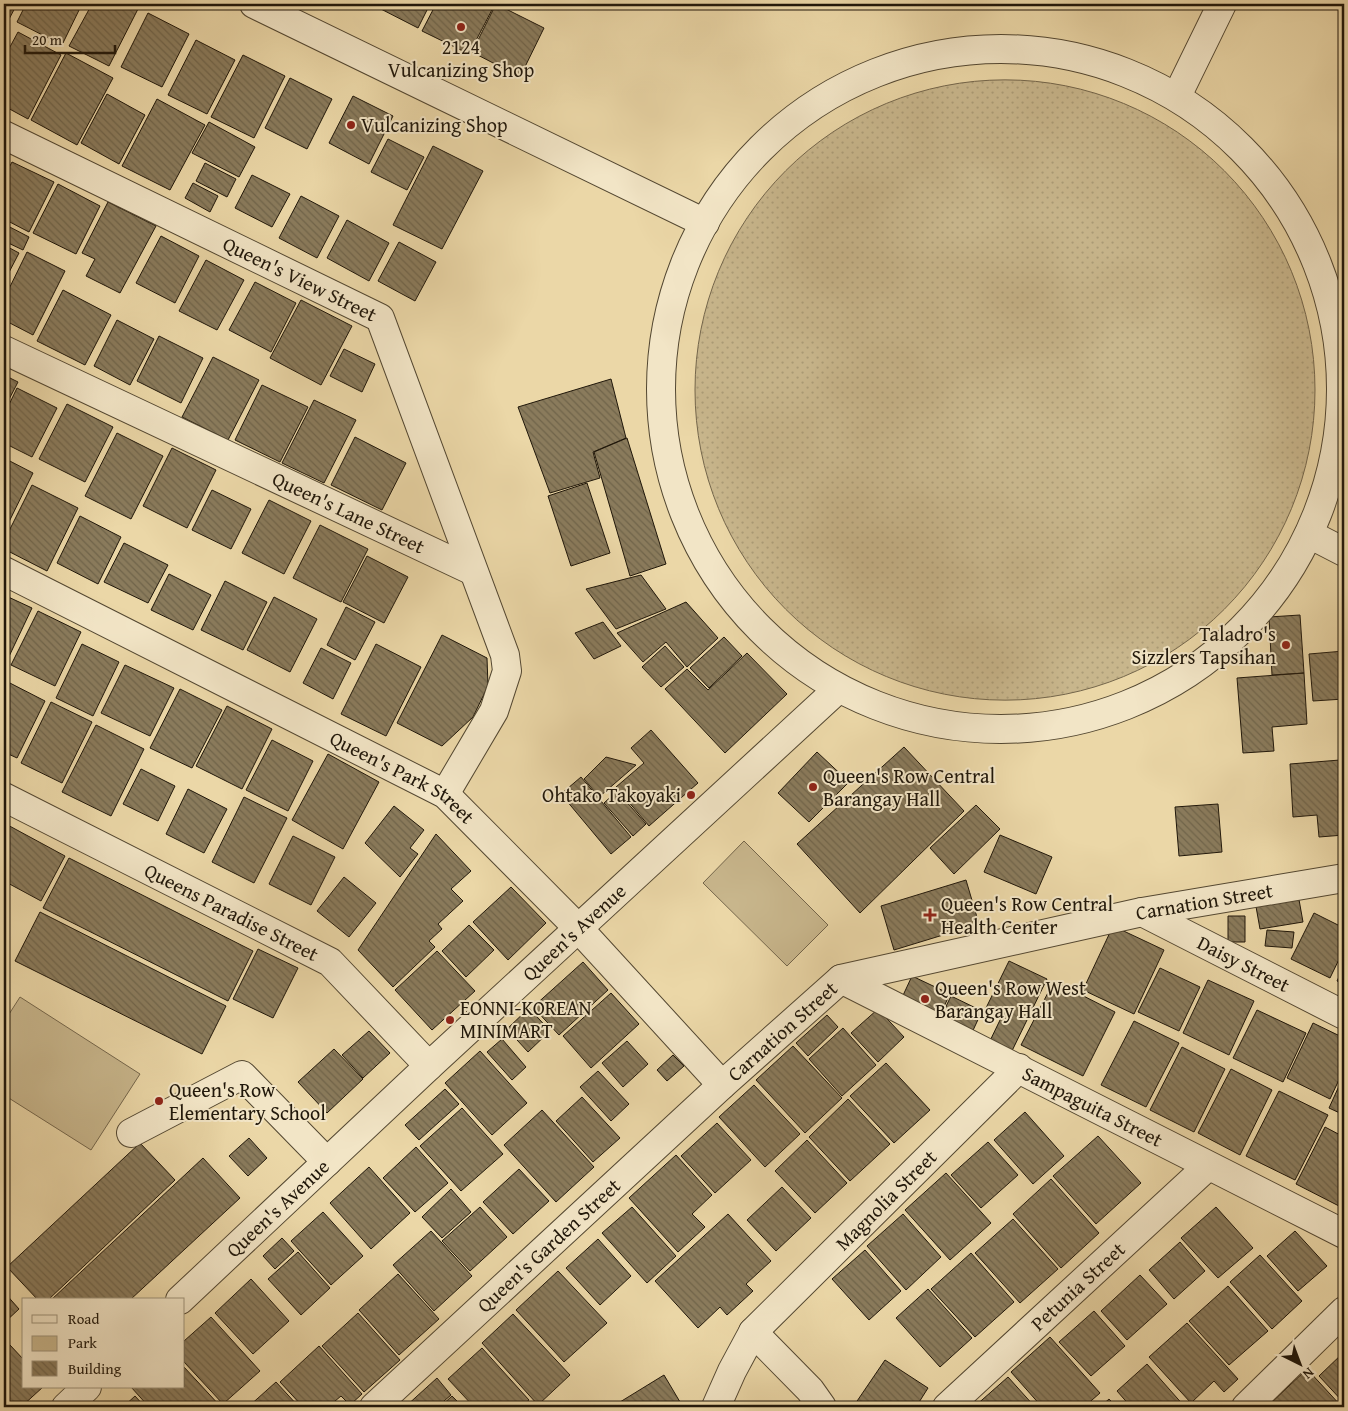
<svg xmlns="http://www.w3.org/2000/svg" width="1348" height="1411" font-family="'Gentium Book Plus',serif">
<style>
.grass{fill:url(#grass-dots);stroke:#74664b}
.green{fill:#c8b68c;stroke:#74664b}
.building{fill:url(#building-back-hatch);stroke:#20170a}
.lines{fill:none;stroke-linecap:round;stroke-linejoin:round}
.minor-casing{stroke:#534731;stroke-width:30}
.minor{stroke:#f2e5c6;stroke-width:28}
.poi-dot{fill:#8f2418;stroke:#f2e5c6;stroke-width:2}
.labels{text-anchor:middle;stroke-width:4;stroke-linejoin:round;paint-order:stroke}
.poi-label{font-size:20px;fill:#20170a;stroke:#f2e5c6;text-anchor:start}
.street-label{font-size:20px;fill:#20170a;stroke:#f2e5c6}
</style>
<defs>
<pattern id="grass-dots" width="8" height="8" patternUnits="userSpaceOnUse" patternTransform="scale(1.25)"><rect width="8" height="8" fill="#c8b68c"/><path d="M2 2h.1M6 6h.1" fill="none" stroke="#ac9c77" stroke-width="1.8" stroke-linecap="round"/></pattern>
<pattern id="building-back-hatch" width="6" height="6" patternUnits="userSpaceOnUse" patternTransform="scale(1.25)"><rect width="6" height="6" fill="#8a7b5c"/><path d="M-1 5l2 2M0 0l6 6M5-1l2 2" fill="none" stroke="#70644a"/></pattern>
</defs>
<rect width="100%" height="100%" fill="#ebd7a7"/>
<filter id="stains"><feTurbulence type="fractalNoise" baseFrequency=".004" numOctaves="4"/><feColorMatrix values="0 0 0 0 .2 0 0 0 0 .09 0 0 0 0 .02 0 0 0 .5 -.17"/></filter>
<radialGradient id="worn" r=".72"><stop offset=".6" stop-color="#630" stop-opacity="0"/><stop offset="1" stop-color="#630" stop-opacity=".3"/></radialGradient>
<!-- grass -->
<path class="grass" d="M695 390a310 310 0 1 1 620 0a310 310 0 1 1-620 0Z"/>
<!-- green -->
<path class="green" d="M744,841L828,925L787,966L703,883Z
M20,997L140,1074L91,1150L4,1095V1022Z"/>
<!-- building -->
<path class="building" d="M4,4H17L7,23L4,22Z
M26,4H82L62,45L17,22Z
M92,4L140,5L109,66L69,46Z
M379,4H430L418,28L377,7Z
M436,4H495L469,54L422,31Z
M496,4L544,28L520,77L472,52Z
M148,13L189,34L162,87L121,67Z
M18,32L61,55L28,119L4,106V58Z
M196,40L235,60L207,114L168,95Z
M66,53L113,78L77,145L31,120Z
M243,55L285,76L254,138L211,117Z
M290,78L332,99L307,149L265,128Z
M107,94L145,115L119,164L81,143Z
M353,96L393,116L369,164L329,143Z
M157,99L205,125L170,190L122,166Z
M209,122L255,147L239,177L192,153Z
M388,139L424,157L407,190L371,172Z
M433,146L483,171L442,249L393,225Z
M12,162L54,182L29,232L4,219V177Z
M205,163L236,179L227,197L196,181Z
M252,175L290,194L272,227L235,208Z
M193,183L218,196L210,212L185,198Z
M58,184L100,206L76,254L33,233Z
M301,196L339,216L317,258L279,238Z
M108,202L156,226L120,293L86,276L95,259L82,253Z
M347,220L389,243L369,281L327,258Z
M4,224L29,237L23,250L4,241Z
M161,236L199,256L175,303L136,283Z
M399,242L436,262L415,301L378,281Z
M4,245L19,253L4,282Z
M27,252L65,271L33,335L4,320V299Z
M206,260L244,280L217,330L179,311Z
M255,282L296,303L271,352L229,330Z
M63,290L111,315L85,365L37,341Z
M301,300L352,326L321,385L270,358Z
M117,320L154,339L130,385L94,366Z
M159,336L203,358L181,403L137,381Z
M344,349L375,364L362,392L330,376Z
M213,357L259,380L228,440L182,417Z
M4,375L18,382L4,409Z
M611,379L626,438L593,452L600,478L550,493L518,407Z
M262,385L308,407L280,462L235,440Z
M17,388L57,408L32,457L4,443V415Z
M314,400L356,420L324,483L282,463Z
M67,404L113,427L85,482L39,459Z
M117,433L163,456L131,519L85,496Z
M355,437L406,463L382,510L331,485Z
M627,438L666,564L630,576L594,452Z
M172,448L216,470L187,528L143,506Z
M4,458L33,473L4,532Z
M587,483L610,553L571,566L548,496Z
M32,485L78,508L47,571L4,549V541Z
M212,490L251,509L231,549L192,530Z
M269,500L311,521L284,574L242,553Z
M80,516L121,537L98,584L57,563Z
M320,525L368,549L341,602L293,578Z
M124,543L168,565L148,603L104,582Z
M367,556L408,577L384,623L343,602Z
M169,574L211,595L193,630L151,610Z
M641,575L666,609L616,629L586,589Z
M225,581L267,602L243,650L201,630Z
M4,595L32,608L4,667Z
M274,597L317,619L290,672L247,650Z
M686,602L718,638L687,667L666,642L643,662L617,633Z
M346,607L375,622L355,660L327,645Z
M38,611L81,632L55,686L11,665Z
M1300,615L1304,673L1272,675L1269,617Z
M603,622L621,646L594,659L575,633Z
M442,635L487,658L488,686L473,717L442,746L397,723Z
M724,637L742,656L709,688L690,668Z
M82,644L119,662L93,716L56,698Z
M376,644L421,667L386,736L341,714Z
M665,646L684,667L661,687L642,667Z
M321,648L351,663L333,699L303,683Z
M1344,651V699L1313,701L1309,654Z
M747,653L787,694L725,753L665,689L687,669L708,690Z
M125,665L174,688L150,736L101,713Z
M1304,673L1307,724L1272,727L1274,751L1243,753L1237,678Z
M4,680L45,701L17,758L4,752Z
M180,689L222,710L192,768L150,748Z
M51,702L92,722L62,783L21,763Z
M227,706L272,729L242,789L196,766Z
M96,725L144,749L111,816L62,792Z
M651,730L698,783L649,826L616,787L644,763L631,748Z
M272,740L313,761L288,811L246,790Z
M1341,744H1344V801Z
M904,747L964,811L860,913L797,844Z
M817,752L849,782L809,822L778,793Z
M328,754L379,782L343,849L292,820Z
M606,757L636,765L599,797L584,779Z
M1340,760L1344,835L1319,837L1317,815L1293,817L1290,764Z
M141,769L175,786L158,821L123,804Z
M581,777L631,837L611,854L561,794Z
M188,789L227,809L204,853L166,834Z
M617,791L646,824L633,836L604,803Z
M244,797L287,818L254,883L212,862Z
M1218,804L1222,852L1179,856L1175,807Z
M976,805L1000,829L954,874L930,848Z
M394,806L424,830L410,848L418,854L400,877L365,843Z
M4,823L65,856L41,901L4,881Z
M436,834L471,871L451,889L463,901L438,924L442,929L429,941L435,947L393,987L358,950Z
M1000,835L1052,857L1036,894L984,872Z
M293,836L335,857L311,905L269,884Z
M69,858L253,951L228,1001L43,908Z
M344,877L376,903L349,937L317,911Z
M966,880L979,924L894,950L881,906Z
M511,887L546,923L508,960L473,922Z
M1298,894L1303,922L1260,929L1255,901Z
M40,912L226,1006L202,1054L15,961Z
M1314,913L1344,928V949L1330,978L1291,959Z
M1228,916H1245V942H1228Z
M469,925L494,950L466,977L442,951Z
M1113,926L1164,950L1134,1014L1083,990Z
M1267,930L1294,932L1292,948L1265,946Z
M258,949L298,968L273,1018L233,999Z
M437,951L475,991L432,1030L395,990Z
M1009,961L1047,979L1009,1057L987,1047L1001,1018L985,1010Z
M583,962L608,990L559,1035L533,1007Z
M1344,966V984L1337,981Z
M1160,968L1200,987L1179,1031L1138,1012Z
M912,976L950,994L937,1021L899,1004Z
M1208,980L1254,1001L1229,1055L1183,1033Z
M1054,981L1115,1012L1083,1076L1021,1045Z
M611,993L639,1024L591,1068L563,1036Z
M951,996L982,1011L969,1039L938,1023Z
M529,1008L550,1031L528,1052L507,1029Z
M878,1009L904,1037L878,1062L851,1033Z
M1257,1010L1306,1033L1283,1082L1233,1058Z
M827,1015L838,1027L808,1056L796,1043Z
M1134,1021L1179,1043L1146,1107L1101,1085Z
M1313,1023L1344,1038V1069L1330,1099L1287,1078Z
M843,1028L876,1065L842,1096L809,1059Z
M369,1031L390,1053L363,1078L342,1055Z
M502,1039L526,1067L512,1080L487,1052Z
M627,1041L648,1064L623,1087L602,1063Z
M793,1046L842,1098L805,1133L756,1080Z
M1182,1047L1225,1069L1194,1132L1150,1110Z
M334,1049L363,1079L327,1113L298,1082Z
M480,1051L527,1103L492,1135L445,1083Z
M673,1055L684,1066L667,1081L657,1070Z
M886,1063L930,1110L894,1143L850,1096Z
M1231,1069L1272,1090L1240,1155L1198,1133Z
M598,1071L629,1104L611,1121L580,1087Z
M1344,1075V1115L1329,1108Z
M754,1085L800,1134L765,1167L719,1117Z
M445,1089L459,1104L419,1140L405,1125Z
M1279,1091L1328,1115L1295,1180L1246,1156Z
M582,1097L620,1138L593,1162L556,1121Z
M848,1099L890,1144L850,1181L809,1137Z
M462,1108L503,1154L461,1191L420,1146Z
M542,1110L594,1167L556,1202L504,1145Z
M1025,1112L1064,1156L1033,1184L994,1140Z
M717,1123L751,1160L715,1193L681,1156Z
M1325,1127L1344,1137V1196L1339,1206L1296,1184Z
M1098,1136L1141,1183L1096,1224L1053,1176Z
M249,1138L267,1158L248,1176L229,1156Z
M807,1140L847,1183L815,1213L775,1171Z
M988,1142L1018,1175L981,1208L951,1175Z
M140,1143L175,1180L48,1300H38L7,1267Z
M416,1147L448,1183L415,1212L383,1178Z
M676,1155L712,1195L692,1214L705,1227L678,1252L629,1198Z
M203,1158L240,1198L130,1300H51Z
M369,1167L410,1213L371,1249L330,1203Z
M519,1169L549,1201L513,1234L483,1202Z
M946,1173L991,1223L950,1260L905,1210Z
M1051,1179L1099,1233L1061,1268L1013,1214Z
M782,1187L811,1218L776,1251L747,1220Z
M451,1189L471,1212L442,1238L422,1217Z
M480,1207L507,1237L470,1271L442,1241Z
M632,1207L676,1256L647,1283L602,1233Z
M1216,1207L1253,1248L1218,1278L1181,1238Z
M323,1212L363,1256L331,1285L291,1241Z
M728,1214L771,1261L746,1284L753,1291L727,1315L720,1307L698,1328L655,1281Z
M903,1214L941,1257L906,1290L867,1246Z
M1013,1219L1058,1269L1020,1303L975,1253Z
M431,1231L472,1276L434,1311L393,1265Z
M1295,1231L1327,1266L1298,1291L1267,1256Z
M282,1238L294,1251L275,1269L263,1256Z
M598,1239L631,1276L600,1305L566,1268Z
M1180,1242L1205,1271L1174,1299L1149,1270Z
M865,1250L901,1291L869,1320L832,1279Z
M298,1252L330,1288L301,1315L268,1279Z
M971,1253L1014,1302L975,1337L931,1289Z
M1260,1255L1302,1301L1272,1329L1230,1282Z
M558,1271L607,1323L564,1362L516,1310Z
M398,1274L439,1319L399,1355L359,1310Z
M1140,1275L1167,1304L1127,1340L1101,1311Z
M251,1279L289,1321L253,1354L215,1313Z
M1228,1286L1268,1331L1229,1365L1189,1321Z
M928,1289L972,1338L940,1367L896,1318Z
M4,1292L19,1309L4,1323Z
M1094,1311L1125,1346L1091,1376L1059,1342Z
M358,1313L400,1360L364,1392L322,1346Z
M513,1314L570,1375L538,1405L482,1343Z
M211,1317L260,1371L223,1404L184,1362V1341Z
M1187,1323L1238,1379L1224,1392L1214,1381L1191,1403L1149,1357Z
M1050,1337L1100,1393L1084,1407H1042L1011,1372Z
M10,1345L24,1360V1387H43L21,1407H4V1351Z
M319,1346L362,1394L350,1405L341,1396L328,1407H303L280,1382Z
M482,1348L529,1400L520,1407H474L448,1379Z
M1344,1352V1403L1319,1376Z
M885,1360L928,1388L916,1407H853Z
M1147,1364L1185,1407H1131L1117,1391Z
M184,1367L221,1407H149L131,1387H184Z
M1307,1369L1342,1407H1275L1271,1403Z
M664,1375L683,1407H623L620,1402Z
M1008,1377L1035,1407H974Z
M437,1378L451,1395L437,1407H405Z
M276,1382L299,1407H248Z
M135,1396L145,1407H123Z
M452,1396L463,1407H440Z
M1109,1399L1117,1407H1100Z"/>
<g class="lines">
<defs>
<g id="minor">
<path d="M254,4L705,223"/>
<circle cx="1001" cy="389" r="340"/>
<path d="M1177,96L1222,4"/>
<path id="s1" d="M4,135L380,318L505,655L507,671L494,711L445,794"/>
<path id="s2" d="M4,350L473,571"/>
<path d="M1309,534L1344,552"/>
<path id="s3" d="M4,571L445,794L579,929L722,1085"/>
<path id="s4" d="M4,797L330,962L429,1066"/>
<path id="s5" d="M1142,912L1344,1015"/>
<path id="s6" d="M841,979L1344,1234"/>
<path d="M131,1133L242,1075L327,1162"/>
<path id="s7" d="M180,1300L429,1066L838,689"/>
<path d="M753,1332L810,1390L822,1407"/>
<path d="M66,1407L87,1387"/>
<path id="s8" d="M374,1407L722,1085L841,979L1142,912L1344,878"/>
<path id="s9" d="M716,1407L732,1371L753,1332L1019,1068"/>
<path id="s10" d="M947,1407L1208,1166"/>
<path d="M1246,1407L1344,1311"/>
</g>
</defs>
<!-- minor casing -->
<use href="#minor" class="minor-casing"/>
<!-- minor -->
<use href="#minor" class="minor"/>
</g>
<!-- markers -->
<g class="poi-dot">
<circle cx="461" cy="27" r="5"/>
<circle cx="351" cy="125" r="5"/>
<circle cx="1286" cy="645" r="5"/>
<circle cx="813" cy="787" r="5"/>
<circle cx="691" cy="795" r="5"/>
<path d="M927.5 907.5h5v5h5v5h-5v5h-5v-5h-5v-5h5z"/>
<circle cx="925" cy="999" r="5"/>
<circle cx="450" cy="1020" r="5"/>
<circle cx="159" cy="1101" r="5"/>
</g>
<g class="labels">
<!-- poi labels -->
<g class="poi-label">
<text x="461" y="54" text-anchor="middle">2124<tspan x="461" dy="23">Vulcanizing Shop</tspan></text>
<text x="361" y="132">Vulcanizing Shop</text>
<text x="1276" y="641" text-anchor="end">Taladro's<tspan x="1276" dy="23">Sizzlers Tapsihan</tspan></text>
<text x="823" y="783">Queen's Row Central<tspan x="823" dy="23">Barangay Hall</tspan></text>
<text x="681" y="802" text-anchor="end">Ohtako Takoyaki</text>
<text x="941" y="911">Queen's Row Central<tspan x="941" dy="23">Health Center</tspan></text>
<text x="935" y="995">Queen's Row West<tspan x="935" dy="23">Barangay Hall</tspan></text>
<text x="460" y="1015">EONNI-KOREAN<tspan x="460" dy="23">MINIMART</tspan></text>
<text x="169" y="1097">Queen's Row<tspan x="169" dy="23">Elementary School</tspan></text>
</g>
<!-- street labels -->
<g class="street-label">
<text dy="7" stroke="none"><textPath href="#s1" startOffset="329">Queen's View Street</textPath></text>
<text dy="7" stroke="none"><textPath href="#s2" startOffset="381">Queen's Lane Street</textPath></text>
<text dy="7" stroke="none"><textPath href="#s3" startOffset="449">Queen's Park Street</textPath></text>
<text dy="7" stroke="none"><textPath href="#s8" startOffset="1005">Carnation Street</textPath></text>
<text dy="7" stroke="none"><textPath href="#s4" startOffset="255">Queens Paradise Street</textPath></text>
<text dy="7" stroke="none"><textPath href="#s7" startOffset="539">Queen's Avenue</textPath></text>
<text dy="7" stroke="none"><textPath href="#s5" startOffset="114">Daisy Street</textPath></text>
<text dy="7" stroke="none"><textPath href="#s8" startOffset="555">Carnation Street</textPath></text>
<text dy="7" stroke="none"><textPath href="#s6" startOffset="282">Sampaguita Street</textPath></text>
<text dy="7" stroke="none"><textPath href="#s9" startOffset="271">Magnolia Street</textPath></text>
<text dy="7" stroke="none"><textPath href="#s7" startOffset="134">Queen's Avenue</textPath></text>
<text dy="7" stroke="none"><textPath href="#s8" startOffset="238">Queen's Garden Street</textPath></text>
<text dy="7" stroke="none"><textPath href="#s10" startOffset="178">Petunia Street</textPath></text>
</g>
</g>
<!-- margin -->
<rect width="1348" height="1411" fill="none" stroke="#ebd7a7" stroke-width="20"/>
<rect x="5" y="5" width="1338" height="1401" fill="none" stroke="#20170a" stroke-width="2.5"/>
<rect x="10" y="10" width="1328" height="1391" fill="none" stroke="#20170a"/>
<!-- legend -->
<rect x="22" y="1298" width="162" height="90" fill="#f2e5c6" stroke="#9e937b"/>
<rect x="32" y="1315" width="25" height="8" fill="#f2e5c6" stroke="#9e937b"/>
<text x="68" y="1324" font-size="15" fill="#20170a">Road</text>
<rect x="32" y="1336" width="25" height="15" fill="#c8b68c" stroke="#9e937b"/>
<text x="68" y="1348" font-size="15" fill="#20170a">Park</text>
<rect x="32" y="1361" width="25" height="15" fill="url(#building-back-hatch)" stroke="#9e937b"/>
<text x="68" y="1374" font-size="15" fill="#20170a">Building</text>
<!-- north arrow -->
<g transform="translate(1300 1364) rotate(138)" stroke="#f2e5c6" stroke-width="4" paint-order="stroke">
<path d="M0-4L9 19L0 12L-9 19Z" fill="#20170a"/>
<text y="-8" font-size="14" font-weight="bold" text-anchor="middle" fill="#20170a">N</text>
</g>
<!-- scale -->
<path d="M25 45v8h90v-8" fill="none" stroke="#20170a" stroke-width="2.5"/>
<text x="32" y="45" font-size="15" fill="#20170a" stroke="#f2e5c6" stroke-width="4" paint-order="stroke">20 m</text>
<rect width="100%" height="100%" filter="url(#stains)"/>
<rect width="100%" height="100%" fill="url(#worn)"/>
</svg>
